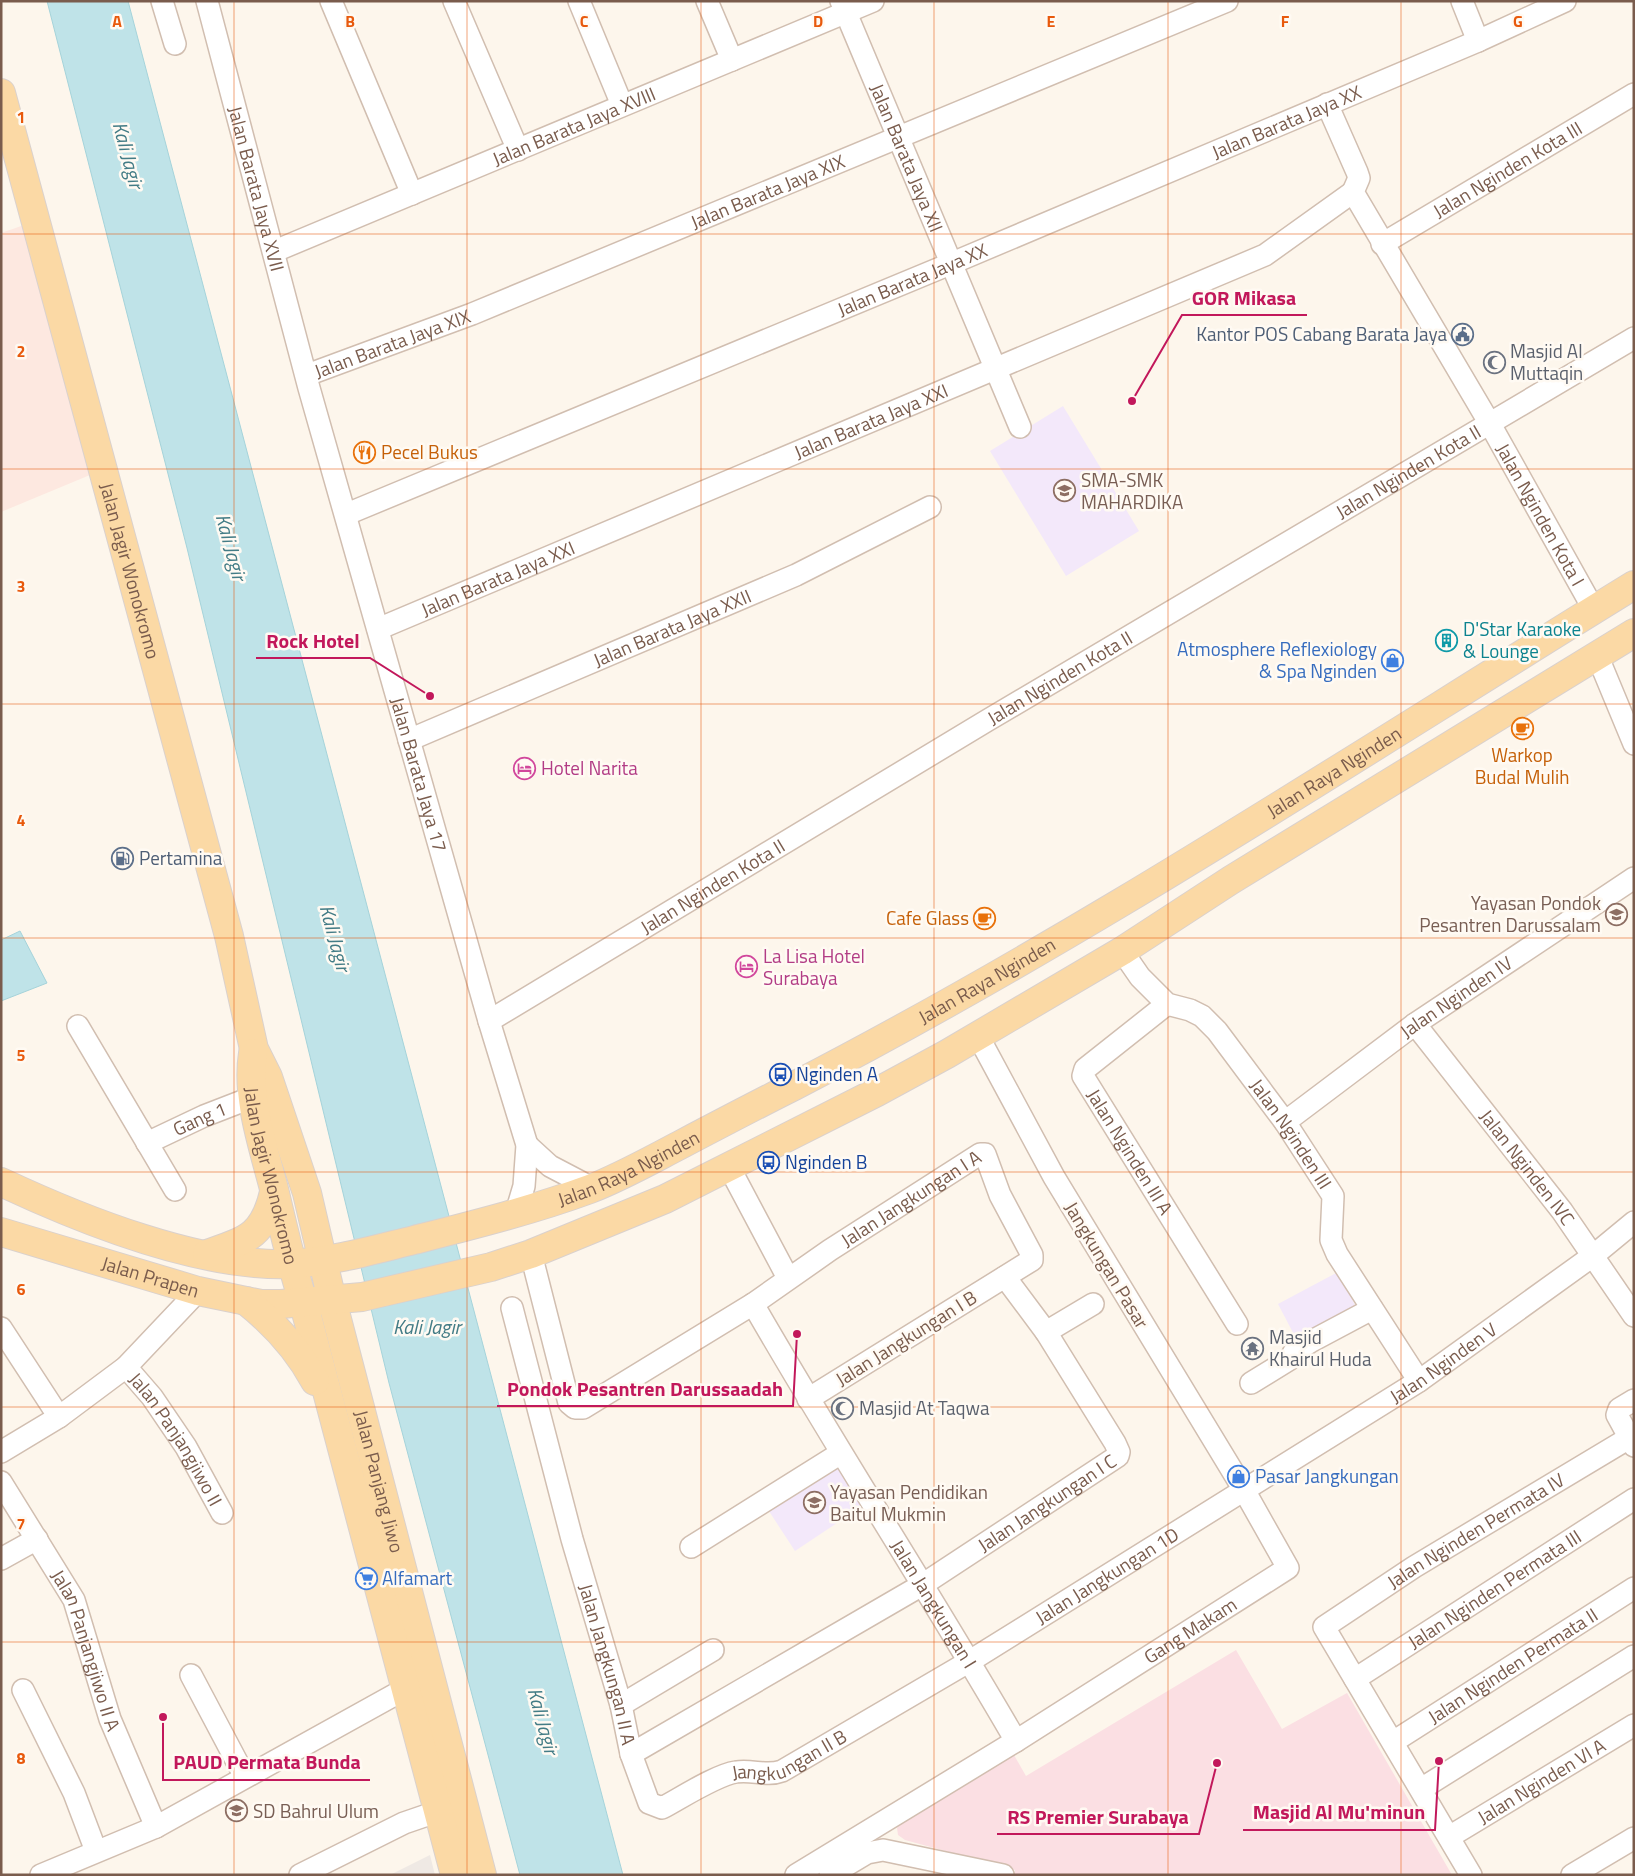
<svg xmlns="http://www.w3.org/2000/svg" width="1635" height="1876" font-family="'Titillium Web',sans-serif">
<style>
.commercial{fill:#fde8e0}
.industrial{fill:#efe9e4}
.education{fill:#f3e8fa}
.medical{fill:#fbdfe3}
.water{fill:#bfe3e8;stroke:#a5d3da}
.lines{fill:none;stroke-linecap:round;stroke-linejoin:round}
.minor-casing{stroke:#d1beb0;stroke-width:24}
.major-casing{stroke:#dad1cd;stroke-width:30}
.minor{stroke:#fff;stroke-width:21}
.major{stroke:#fbd9a5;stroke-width:28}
.grid{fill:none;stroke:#e8590c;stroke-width:1;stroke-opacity:0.55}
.labels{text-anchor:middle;stroke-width:5;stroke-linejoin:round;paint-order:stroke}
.street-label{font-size:19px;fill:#7a5c4d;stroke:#fffaf3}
.service-label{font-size:19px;fill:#4e5e75;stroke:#fffaf3;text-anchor:end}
.worship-label{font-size:19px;fill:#5b616d;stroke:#fffaf3;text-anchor:start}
.food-label{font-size:19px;fill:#c56008;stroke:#fffaf3;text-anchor:start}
.education-label{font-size:19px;fill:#785e54;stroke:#fffaf3;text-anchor:start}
.culture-label{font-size:19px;fill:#0d838f;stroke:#fffaf3;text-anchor:start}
.shop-label{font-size:19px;fill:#366cbe;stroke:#fffaf3;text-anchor:start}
.hotel-label{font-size:19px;fill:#b23c85;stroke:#fffaf3;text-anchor:start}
.transit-label{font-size:19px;fill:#164399;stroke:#fffaf3;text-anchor:start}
.water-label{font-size:20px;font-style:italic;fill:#437c86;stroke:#fffaf3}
.grid-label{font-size:16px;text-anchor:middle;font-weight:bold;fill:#e8590c;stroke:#fffaf3;stroke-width:5;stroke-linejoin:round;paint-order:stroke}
.leader{fill:none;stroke:#c2185b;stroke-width:2}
.callout-dot{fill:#c2185b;stroke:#fffaf3;stroke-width:2}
.callout-label{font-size:20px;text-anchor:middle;font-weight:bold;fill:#c2185b;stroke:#fffaf3;stroke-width:5;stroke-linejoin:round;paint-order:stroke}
</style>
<rect width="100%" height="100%" fill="#fdf6ec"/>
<!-- commercial -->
<path class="commercial" d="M30,223L58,334L90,475L1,512V233Z"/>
<!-- industrial -->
<path class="industrial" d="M430,1855L435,1875H390Z"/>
<!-- education -->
<path class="education" d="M1063,406L1139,531L1066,576L990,451Z
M1338,1272L1360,1315L1300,1346L1278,1304Z
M833,1456L864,1505L795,1551L763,1502Z"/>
<!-- medical -->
<path class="medical" d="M1236,1650L1282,1729L1347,1693L1452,1875H1015V1870L905,1840L898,1835L897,1828L900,1822L1014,1755L1026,1776Z"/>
<!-- water -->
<path class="water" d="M47,1H128L623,1875H520L389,1383L187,548Z
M20,931L47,983L1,1001V940Z"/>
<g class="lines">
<defs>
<g id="minor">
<path d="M162,1L175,44"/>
<path id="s1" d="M207,1L309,388L489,1021L527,1145L524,1186L516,1213"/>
<path d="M331,1L412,194"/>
<path d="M454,1L518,150"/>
<path d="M579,1L622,105"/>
<path d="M707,1L732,60"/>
<path id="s2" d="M841,1L1020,427"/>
<path d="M1462,1L1478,41"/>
<path id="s3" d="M1327,104L1357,172L1359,178L1353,192L1490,424L1594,610"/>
<path id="s4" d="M1382,244L1634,94"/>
<path id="s5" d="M275,251L873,1"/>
<path id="s6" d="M307,375L472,314L1227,1"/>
<path id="s7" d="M347,514L950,264L1478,41L1565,1"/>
<path id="s8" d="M378,629L1265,255L1353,192"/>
<path d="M1597,655L1634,744"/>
<path id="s9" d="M409,740L796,575L930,507"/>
<path id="s10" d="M1122,951L1140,977L1167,1004L1190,1010L1202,1016L1217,1031L1285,1122L1333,1196L1331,1240L1337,1254L1419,1381"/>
<path id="s11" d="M1167,1004L1085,1069L1083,1076L1237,1324"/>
<path id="s12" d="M489,1021L988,720L1634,338"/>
<path id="s13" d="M1415,1024L1562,1211L1634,1316"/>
<path d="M78,1026L175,1190"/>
<path id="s14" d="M1285,1122L1415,1024L1634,878"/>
<path id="s15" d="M147,1143L204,1116L253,1097"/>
<path d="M527,1145L550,1166L592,1188"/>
<path d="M729,1167L788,1278"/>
<path id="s16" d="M531,1254L569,1403L575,1408H583L753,1304L830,1250L980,1154H985L1000,1195L1032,1255V1260L808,1399"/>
<path id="s17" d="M753,1304C838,1452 931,1594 1016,1741"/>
<path id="s18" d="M512,1308L572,1539L621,1705L631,1754L649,1803L662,1808C681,1798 716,1775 736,1772C752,1769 766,1777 782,1771L970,1661L1419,1381L1594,1255L1634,1222"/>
<path d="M1,1328L59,1417"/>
<path d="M1046,1332L1093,1304"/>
<path id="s19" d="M126,1367L152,1397L186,1447L222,1513"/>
<path d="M1251,1383L1290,1359L1294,1352L1310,1342L1372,1309"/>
<path d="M1634,1400L1619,1409L1617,1415L1634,1446"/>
<path d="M1,1452L59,1417L126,1367L198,1291"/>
<path id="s20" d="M1,1482L74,1600L110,1719L156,1827"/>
<path d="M691,1547L841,1453"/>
<path d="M1,1559L37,1539"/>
<path d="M191,1675L245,1777"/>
<path id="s21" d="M1355,1679L1634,1499"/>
<path d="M23,1690L74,1793L96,1851"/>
<path d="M621,1705L713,1650"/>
<path id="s22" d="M1393,1742L1634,1588"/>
<path id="s23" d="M631,1754L922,1585L1118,1456L1119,1452L1115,1443L1046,1332L1005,1277"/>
<path d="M1421,1789L1634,1656"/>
<path id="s24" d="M1449,1837L1634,1725"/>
<path d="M41,1875L156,1827L405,1689"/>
<path d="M300,1875L404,1823L439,1811"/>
<path id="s25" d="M796,1875L1016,1741L1288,1568L1244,1490L1054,1177L978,1036"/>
<path d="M830,1875L867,1853L883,1850L1003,1875"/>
<path id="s26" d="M1471,1875L1324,1627L1414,1567L1629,1438"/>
<path d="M1572,1875L1634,1838"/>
</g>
<g id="major">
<path id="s27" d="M1,93L229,936L254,1049L268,1077L307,1193L332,1300L482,1875"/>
<path id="s28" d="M253,1053C246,1098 263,1146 274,1189C283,1227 291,1264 303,1301L455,1875"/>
<path id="s29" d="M1,1182C82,1220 200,1267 289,1264C332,1262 373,1250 414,1240C473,1225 533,1210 590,1189C621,1177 651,1160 680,1145C718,1125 756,1105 794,1086C1084,936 1356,756 1634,585"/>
<path id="s30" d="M1,1232L198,1291L261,1304H281L362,1297L491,1267L531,1254L665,1199L877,1092L947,1054L1122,951L1231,880L1634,633"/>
<path d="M207,1254C247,1240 264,1236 274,1192"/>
<path d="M246,1301C275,1324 297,1348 315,1381"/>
</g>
</defs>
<!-- minor casing -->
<use href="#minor" class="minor-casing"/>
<!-- major casing -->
<use href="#major" class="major-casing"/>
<!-- minor -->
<use href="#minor" class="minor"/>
<!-- major -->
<use href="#major" class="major"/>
</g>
<!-- grid -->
<path class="grid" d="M234,1V1875M467,1V1875M701,1V1875M934,1V1875M1168,1V1875M1401,1V1875M1,234H1634M1,469H1634M1,704H1634M1,938H1634M1,1172H1634M1,1407H1634M1,1642H1634"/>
<!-- icons -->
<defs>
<symbol id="civic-ring" viewBox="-11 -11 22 22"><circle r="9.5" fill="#fffaf3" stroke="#5c6f8a" stroke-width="1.5"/><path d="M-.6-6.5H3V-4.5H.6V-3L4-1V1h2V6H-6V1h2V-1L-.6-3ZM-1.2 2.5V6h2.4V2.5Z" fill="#5c6f8a"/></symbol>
<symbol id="mosque-ring" viewBox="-11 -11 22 22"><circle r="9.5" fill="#fffaf3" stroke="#6b7280" stroke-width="1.5"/><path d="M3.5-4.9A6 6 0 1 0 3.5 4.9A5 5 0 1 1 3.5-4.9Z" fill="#6b7280"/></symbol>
<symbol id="restaurant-ring" viewBox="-11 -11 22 22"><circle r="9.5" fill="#fffaf3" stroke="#e8710a" stroke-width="1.5"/><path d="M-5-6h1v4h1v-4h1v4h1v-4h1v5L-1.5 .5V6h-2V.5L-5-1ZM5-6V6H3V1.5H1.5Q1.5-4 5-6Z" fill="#e8710a"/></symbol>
<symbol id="school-ring" viewBox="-11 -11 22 22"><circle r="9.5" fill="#fffaf3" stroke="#8d6e63" stroke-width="1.5"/><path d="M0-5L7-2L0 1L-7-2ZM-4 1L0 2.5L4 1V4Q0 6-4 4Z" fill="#8d6e63"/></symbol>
<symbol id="building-ring" viewBox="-11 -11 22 22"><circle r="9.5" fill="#fffaf3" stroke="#0f9aa8" stroke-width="1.5"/><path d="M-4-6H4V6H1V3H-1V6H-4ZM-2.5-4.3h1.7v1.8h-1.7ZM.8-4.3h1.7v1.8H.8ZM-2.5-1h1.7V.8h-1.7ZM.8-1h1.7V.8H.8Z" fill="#0f9aa8"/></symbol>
<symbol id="shop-ring" viewBox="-11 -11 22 22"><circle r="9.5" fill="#fffaf3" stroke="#3f7fe0" stroke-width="1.5"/><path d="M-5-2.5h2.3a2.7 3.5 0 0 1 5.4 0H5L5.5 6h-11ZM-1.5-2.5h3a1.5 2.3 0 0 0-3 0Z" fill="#3f7fe0"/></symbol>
<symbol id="cafe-ring" viewBox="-11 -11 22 22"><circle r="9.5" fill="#fffaf3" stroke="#e8710a" stroke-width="1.5"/><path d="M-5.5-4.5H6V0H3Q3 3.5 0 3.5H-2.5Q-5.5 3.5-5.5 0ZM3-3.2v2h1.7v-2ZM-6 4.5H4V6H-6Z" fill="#e8710a"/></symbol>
<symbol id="hotel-ring" viewBox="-11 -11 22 22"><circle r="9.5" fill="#fffaf3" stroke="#d1479c" stroke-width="1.5"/><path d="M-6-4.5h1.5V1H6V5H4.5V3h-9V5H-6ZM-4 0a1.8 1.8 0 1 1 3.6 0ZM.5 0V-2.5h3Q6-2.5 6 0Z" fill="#d1479c"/></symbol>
<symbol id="fuel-ring" viewBox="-11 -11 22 22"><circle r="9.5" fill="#fffaf3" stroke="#5c6f8a" stroke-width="1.5"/><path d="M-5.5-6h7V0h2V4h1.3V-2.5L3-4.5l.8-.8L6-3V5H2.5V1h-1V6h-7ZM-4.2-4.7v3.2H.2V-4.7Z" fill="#5c6f8a"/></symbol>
<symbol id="bus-ring" viewBox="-11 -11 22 22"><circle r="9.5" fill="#fffaf3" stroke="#1a4fb4" stroke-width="1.5"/><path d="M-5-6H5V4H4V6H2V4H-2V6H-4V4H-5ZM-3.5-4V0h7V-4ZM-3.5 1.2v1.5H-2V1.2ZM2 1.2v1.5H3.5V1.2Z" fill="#1a4fb4"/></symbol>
<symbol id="temple-ring" viewBox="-11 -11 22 22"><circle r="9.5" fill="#fffaf3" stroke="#6b7280" stroke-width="1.5"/><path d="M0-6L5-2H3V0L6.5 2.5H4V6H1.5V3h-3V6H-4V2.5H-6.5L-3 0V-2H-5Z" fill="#6b7280"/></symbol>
<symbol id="supermarket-ring" viewBox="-11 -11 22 22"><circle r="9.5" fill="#fffaf3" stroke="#3f7fe0" stroke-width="1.5"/><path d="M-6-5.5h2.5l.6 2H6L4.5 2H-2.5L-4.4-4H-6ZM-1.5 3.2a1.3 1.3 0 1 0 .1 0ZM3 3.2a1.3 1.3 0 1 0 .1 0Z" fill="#3f7fe0"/></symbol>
</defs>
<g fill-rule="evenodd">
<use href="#civic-ring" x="1450" y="322" width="25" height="25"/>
<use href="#mosque-ring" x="1482" y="350" width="25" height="25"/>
<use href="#restaurant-ring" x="352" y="440" width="25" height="25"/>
<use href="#school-ring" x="1052" y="478" width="25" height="25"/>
<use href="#building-ring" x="1434" y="628" width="25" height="25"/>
<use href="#shop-ring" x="1380" y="648" width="25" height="25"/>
<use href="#cafe-ring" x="1510" y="716" width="25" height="25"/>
<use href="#hotel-ring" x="512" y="756" width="25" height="25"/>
<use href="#fuel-ring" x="110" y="846" width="25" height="25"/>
<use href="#school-ring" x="1604" y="902" width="25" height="25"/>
<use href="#cafe-ring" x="972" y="906" width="25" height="25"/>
<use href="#hotel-ring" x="734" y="954" width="25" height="25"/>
<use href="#bus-ring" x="768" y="1062" width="25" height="25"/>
<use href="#bus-ring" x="756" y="1150" width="25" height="25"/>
<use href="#temple-ring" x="1240" y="1336" width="25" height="25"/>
<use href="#mosque-ring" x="830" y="1396" width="25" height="25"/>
<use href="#shop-ring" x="1226" y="1464" width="25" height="25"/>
<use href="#school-ring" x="802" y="1490" width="25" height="25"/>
<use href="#supermarket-ring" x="354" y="1566" width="25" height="25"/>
<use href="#school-ring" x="224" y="1798" width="25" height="25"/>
</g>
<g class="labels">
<!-- street labels -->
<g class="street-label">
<text dy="7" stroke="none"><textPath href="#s7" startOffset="1018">Jalan Barata Jaya XX</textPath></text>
<text dy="7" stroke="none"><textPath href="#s5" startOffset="324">Jalan Barata Jaya XVIII</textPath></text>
<text dy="7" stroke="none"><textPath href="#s2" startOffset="170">Jalan Barata Jaya XII</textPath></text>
<text dy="7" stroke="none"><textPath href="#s4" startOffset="146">Jalan Nginden Kota III</textPath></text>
<text dy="7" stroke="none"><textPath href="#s1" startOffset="194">Jalan Barata Jaya XVII</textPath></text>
<text dy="7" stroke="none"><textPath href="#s6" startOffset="496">Jalan Barata Jaya XIX</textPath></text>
<text dy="7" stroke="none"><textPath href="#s7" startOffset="612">Jalan Barata Jaya XX</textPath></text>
<text dy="7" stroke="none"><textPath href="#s6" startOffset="91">Jalan Barata Jaya XIX</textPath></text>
<text dy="7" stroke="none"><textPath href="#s8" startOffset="535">Jalan Barata Jaya XXI</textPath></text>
<text dy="7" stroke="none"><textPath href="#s12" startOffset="1071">Jalan Nginden Kota II</textPath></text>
<text dy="7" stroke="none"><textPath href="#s3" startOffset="469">Jalan Nginden Kota I</textPath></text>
<text dy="7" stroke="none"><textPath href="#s27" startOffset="495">Jalan Jagir Wonokromo</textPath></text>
<text dy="7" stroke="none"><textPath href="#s8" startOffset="130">Jalan Barata Jaya XXI</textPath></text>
<text dy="7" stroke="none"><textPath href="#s9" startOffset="286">Jalan Barata Jaya XXII</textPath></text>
<text dy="7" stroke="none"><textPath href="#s12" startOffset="666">Jalan Nginden Kota II</textPath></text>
<text dy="7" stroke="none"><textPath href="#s29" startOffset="1466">Jalan Raya Nginden</textPath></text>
<text dy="7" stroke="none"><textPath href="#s1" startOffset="802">Jalan Barata Jaya 17</textPath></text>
<text dy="7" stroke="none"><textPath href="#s12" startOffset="261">Jalan Nginden Kota II</textPath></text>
<text dy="7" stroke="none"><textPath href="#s29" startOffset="1061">Jalan Raya Nginden</textPath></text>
<text dy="7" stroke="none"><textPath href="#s14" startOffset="212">Jalan Nginden IV</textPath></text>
<text dy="7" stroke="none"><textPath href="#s15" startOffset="58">Gang 1</textPath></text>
<text dy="7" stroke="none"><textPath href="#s10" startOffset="255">Jalan Nginden III</textPath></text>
<text dy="7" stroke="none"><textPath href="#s11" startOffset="201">Jalan Nginden III A</textPath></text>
<text dy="7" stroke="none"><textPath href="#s29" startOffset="656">Jalan Raya Nginden</textPath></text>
<text dy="7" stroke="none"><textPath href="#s13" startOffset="182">Jalan Nginden IVC</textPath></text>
<text dy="7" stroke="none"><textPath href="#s28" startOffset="125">Jalan Jagir Wonokromo</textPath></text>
<text dy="7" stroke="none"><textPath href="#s16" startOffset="559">Jalan Jangkungan I A</textPath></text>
<text transform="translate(1107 1265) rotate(59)" y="7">Jangkungan Pasar</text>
<text dy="7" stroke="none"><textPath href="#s30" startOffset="156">Jalan Prapen</textPath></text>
<text transform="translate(906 1338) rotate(-32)" y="7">Jalan Jangkungan I B</text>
<text dy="7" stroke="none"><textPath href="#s18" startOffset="1434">Jalan Nginden V</textPath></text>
<text dy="7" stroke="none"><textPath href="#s19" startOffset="88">Jalan Panjangjiwo II</textPath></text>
<text dy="7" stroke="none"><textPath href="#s27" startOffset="1440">Jalan Panjang Jiwo</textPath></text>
<text dy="7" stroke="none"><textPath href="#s23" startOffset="486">Jalan Jangkungan I C</textPath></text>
<text dy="7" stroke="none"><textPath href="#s26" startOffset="468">Jalan Nginden Permata IV</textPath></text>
<text dy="7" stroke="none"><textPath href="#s18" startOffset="1036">Jalan Jangkungan 1D</textPath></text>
<text dy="7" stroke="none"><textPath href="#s21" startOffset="166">Jalan Nginden Permata III</textPath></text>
<text dy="7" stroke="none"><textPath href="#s17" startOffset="350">Jalan Jangkungan I</textPath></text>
<text dy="7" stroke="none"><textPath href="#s25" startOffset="464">Gang Makam</textPath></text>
<text dy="7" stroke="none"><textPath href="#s20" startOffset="190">Jalan Panjangjiwo II A</textPath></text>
<text dy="7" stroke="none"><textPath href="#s18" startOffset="369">Jalan Jangkungan II A</textPath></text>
<text dy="7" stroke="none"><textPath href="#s22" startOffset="142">Jalan Nginden Permata II</textPath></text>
<text dy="7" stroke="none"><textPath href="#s18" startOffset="668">Jangkungan II B</textPath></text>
<text dy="7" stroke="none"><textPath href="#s24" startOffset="108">Jalan Nginden VI A</textPath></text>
</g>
<!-- service labels -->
<g class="service-label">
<text x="1447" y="341">Kantor POS Cabang Barata Jaya</text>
<text x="139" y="865" text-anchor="start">Pertamina</text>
</g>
<!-- worship labels -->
<g class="worship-label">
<text x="1510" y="358">Masjid Al<tspan x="1510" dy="22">Muttaqin</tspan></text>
<text x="1269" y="1344">Masjid<tspan x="1269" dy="22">Khairul Huda</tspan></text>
<text x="859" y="1415">Masjid At Taqwa</text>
</g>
<!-- food labels -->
<g class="food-label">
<text x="381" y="459">Pecel Bukus</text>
<text x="1522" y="762" text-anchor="middle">Warkop<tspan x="1522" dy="22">Budal Mulih</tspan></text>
<text x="969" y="925" text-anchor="end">Cafe Glass</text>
</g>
<!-- education labels -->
<g class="education-label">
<text x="1081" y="487">SMA-SMK<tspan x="1081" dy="22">MAHARDIKA</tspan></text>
<text x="1601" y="910" text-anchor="end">Yayasan Pondok<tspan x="1601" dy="22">Pesantren Darussalam</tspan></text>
<text x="830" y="1499">Yayasan Pendidikan<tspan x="830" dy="22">Baitul Mukmin</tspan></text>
<text x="253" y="1818">SD Bahrul Ulum</text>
</g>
<!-- culture labels -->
<g class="culture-label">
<text x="1463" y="636">D'Star Karaoke<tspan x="1463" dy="22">&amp; Lounge</tspan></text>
</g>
<!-- shop labels -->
<g class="shop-label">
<text x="1377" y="656" text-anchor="end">Atmosphere Reflexiology<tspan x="1377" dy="22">&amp; Spa Nginden</tspan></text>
<text x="1255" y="1483">Pasar Jangkungan</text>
<text x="382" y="1585">Alfamart</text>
</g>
<!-- hotel labels -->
<g class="hotel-label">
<text x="541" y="775">Hotel Narita</text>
<text x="763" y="963">La Lisa Hotel<tspan x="763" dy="22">Surabaya</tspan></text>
</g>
<!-- transit labels -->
<g class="transit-label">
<text x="796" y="1081">Nginden A</text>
<text x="785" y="1169">Nginden B</text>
</g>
<!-- water labels -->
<g class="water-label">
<text transform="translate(128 155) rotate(75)" y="7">Kali Jagir</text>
<text transform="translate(231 547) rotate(75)" y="7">Kali Jagir</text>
<text transform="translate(335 938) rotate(75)" y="7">Kali Jagir</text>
<text x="427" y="1334">Kali Jagir</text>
<text transform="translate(543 1721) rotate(75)" y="7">Kali Jagir</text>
</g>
</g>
<g class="grid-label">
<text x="117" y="27">A</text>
<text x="350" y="27">B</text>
<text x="584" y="27">C</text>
<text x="818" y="27">D</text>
<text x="1051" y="27">E</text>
<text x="1285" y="27">F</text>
<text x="1518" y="27">G</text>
<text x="21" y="123">1</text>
<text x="21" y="357">2</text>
<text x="21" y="592">3</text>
<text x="21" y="826">4</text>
<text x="21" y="1061">5</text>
<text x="21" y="1295">6</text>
<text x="21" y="1530">7</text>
<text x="21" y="1764">8</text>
</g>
<!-- callouts -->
<path class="leader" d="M1132 401L1182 315H1307M430 696L370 658H256M797 1334L793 1406H497M163 1717L163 1780H370M1439 1761L1435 1830H1243M1217 1763L1199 1834H997"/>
<g class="callout-dot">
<circle cx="1132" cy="401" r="5"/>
<circle cx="430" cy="696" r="5"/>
<circle cx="797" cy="1334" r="5"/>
<circle cx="163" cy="1717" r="5"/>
<circle cx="1439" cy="1761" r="5"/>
<circle cx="1217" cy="1763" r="5"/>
</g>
<g class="callout-label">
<text x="1244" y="305">GOR Mikasa</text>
<text x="313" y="648">Rock Hotel</text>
<text x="645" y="1396">Pondok Pesantren Darussaadah</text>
<text x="267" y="1769">PAUD Permata Bunda</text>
<text x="1339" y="1819">Masjid Al Mu'minun</text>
<text x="1098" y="1824">RS Premier Surabaya</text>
</g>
<!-- border -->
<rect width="1635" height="1876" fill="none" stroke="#7a5c4d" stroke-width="5"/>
</svg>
